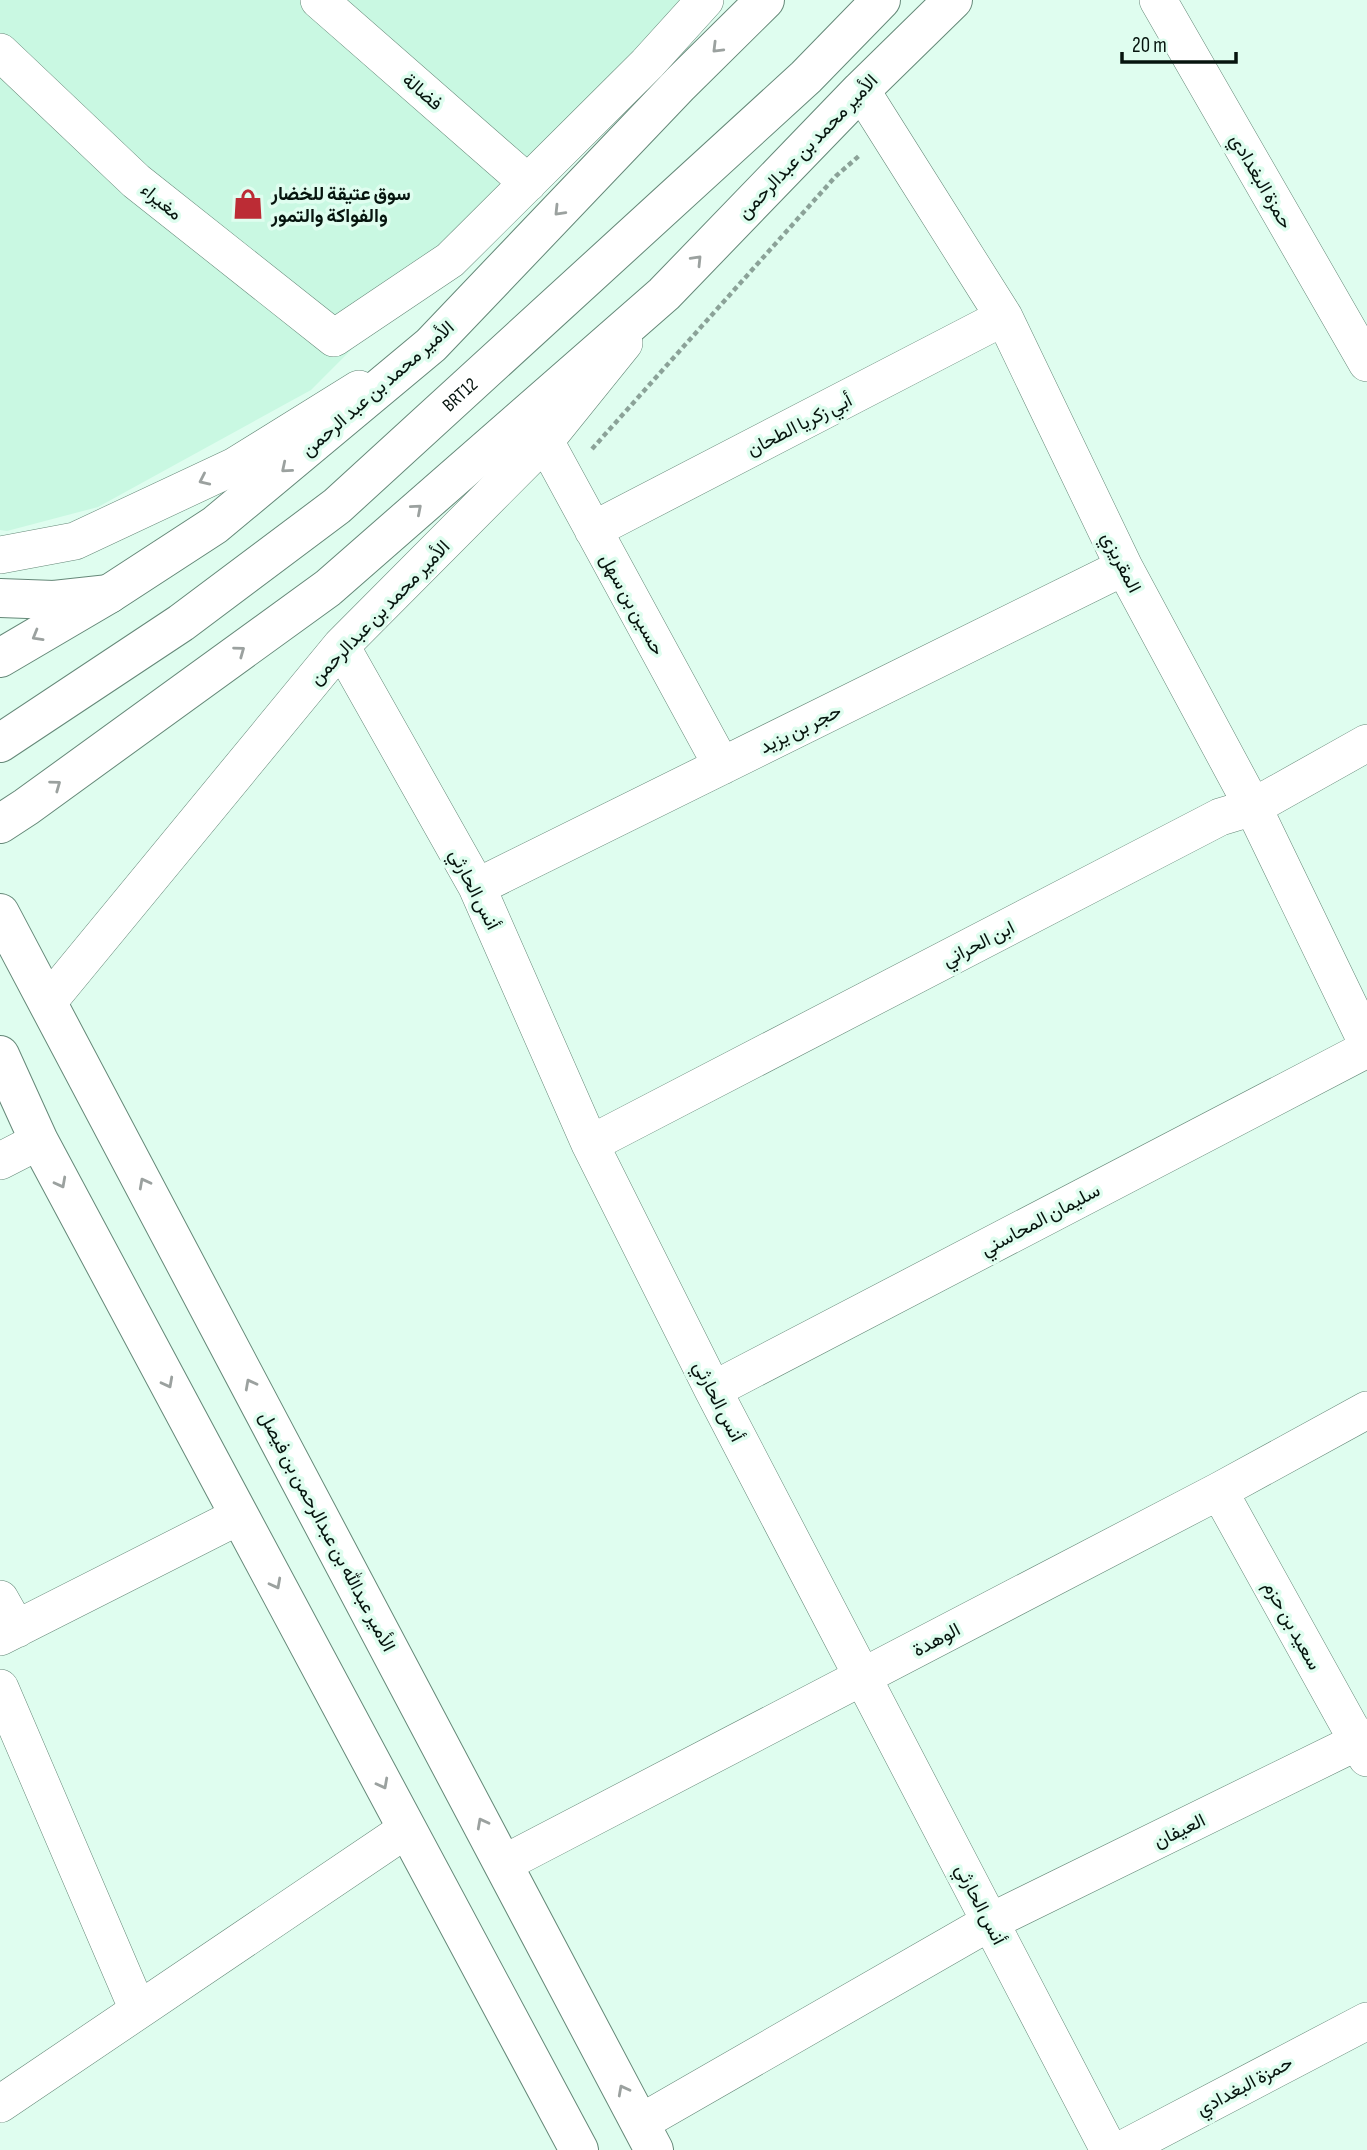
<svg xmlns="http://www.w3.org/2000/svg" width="1367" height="2150" font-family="'Sofia Sans Condensed',Vazirmatn,sans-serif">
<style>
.built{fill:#c9f8e2}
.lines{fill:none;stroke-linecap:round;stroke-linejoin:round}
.street-casing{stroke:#658878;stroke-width:38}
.secondary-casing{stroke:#658878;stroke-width:40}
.primary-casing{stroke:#658878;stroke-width:40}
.path{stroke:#8ba298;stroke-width:4.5;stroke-dasharray:5 3.5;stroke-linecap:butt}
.street{stroke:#fff;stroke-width:37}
.secondary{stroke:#fff;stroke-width:38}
.primary{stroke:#fff;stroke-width:38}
.oneway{stroke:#9ba19f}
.labels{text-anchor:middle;stroke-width:7;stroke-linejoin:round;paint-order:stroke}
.street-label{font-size:19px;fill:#06140e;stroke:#dffdef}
.poi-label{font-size:19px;font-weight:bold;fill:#06140e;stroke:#dffdef;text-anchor:start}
</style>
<rect width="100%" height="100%" fill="#dffdef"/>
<!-- built -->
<path class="built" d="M0,0H700L311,390L98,507L7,531L0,530Z"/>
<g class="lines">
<defs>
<path id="street" d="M319,0L528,183
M1158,0L1367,363
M0,52L136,181L334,338L450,260L647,64L705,0
M861,90L1004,317L1124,567L1253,807L1367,1043
M545,441L722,766
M593,530L1004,317
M0,555L75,541L235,466L359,389
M341,646L477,887L590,1144L713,1390L1109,2150
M477,887L1124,567
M48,1002L341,646L545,441L624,343
M590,1144L1220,817L1253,807L1367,743
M0,1161L39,1141
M713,1390L1367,1049
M1219,1491L1367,1758
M0,1599L17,1629
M0,1637L239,1516
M0,1688L138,2010
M503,1864L1219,1491L1367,1410
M0,2104L407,1829
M640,2123L990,1922L1367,1737
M1121,2150L1367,2021"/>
<g id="secondary">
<path d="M0,598L54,600L109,594"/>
<path id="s1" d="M0,743L181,623L337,506L806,77L881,0"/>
<path d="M0,913L654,2150"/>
<path d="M0,1055L39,1141L579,2150"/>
</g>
<path id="primary" d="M0,658L109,594L215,525L431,345L680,84L765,0
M0,824L26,807L328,588L664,294L861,90L953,0"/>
</defs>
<!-- street casing -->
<use href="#street" class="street-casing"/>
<!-- secondary casing -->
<use href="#secondary" class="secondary-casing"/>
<!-- primary casing -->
<use href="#primary" class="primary-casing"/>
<!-- path -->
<path class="path" d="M592,449L836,176L860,155"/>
<!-- street -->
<use href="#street" class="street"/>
<!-- secondary -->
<use href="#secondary" class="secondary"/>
<!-- primary -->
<use href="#primary" class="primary"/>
</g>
<!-- one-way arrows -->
<defs><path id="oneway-chevron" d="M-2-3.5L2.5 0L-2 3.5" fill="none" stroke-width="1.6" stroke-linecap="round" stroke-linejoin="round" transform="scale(1.75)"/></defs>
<g class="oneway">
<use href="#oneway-chevron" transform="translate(717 48) rotate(135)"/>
<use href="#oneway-chevron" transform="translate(559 211) rotate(134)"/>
<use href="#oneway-chevron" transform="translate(697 260) rotate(-46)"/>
<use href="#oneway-chevron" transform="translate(286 468) rotate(140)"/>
<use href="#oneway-chevron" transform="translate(204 480) rotate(155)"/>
<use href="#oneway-chevron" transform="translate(417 509) rotate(-41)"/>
<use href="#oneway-chevron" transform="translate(37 636) rotate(150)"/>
<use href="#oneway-chevron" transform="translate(240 651) rotate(-36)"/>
<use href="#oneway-chevron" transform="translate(56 785) rotate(-36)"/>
<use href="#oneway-chevron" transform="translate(61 1183) rotate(62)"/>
<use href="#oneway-chevron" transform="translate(144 1183) rotate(-118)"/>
<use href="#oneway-chevron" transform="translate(168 1383) rotate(62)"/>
<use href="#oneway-chevron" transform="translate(250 1384) rotate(-118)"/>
<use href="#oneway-chevron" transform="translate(276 1584) rotate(62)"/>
<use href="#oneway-chevron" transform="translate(383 1784) rotate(62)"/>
<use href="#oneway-chevron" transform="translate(482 1823) rotate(-118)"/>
<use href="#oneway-chevron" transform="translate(623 2090) rotate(-118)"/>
</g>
<!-- icons -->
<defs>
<symbol id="shop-bare" viewBox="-9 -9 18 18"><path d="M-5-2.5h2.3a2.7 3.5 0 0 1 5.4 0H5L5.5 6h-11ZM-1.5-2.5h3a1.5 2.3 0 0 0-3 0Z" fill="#bc2c35" stroke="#dffdef" stroke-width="2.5" paint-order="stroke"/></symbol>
</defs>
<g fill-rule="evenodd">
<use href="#shop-bare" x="226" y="182" width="44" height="44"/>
</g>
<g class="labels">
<!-- street labels -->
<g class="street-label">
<text transform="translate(423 91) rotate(41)" y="7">فضالة</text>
<text transform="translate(807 146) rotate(-46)" y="7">الأمير محمد بن عبدالرحمن</text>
<text transform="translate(1262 181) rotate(60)" y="7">حمزة البغدادي</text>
<text transform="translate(162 201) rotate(39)" y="7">مغيراء</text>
<text transform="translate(377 388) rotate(-41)" y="7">الأمير محمد بن عبد الرحمن</text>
<text dy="7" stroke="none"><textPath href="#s1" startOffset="578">BRT12</textPath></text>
<text transform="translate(799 424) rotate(-27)" y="7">أبي زكريا الطحان</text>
<text transform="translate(1122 562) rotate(63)" y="7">المقريزي</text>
<text transform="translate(633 604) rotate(61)" y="7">حسين بن سهل</text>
<text transform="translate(379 612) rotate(-46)" y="7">الأمير محمد بن عبدالرحمن</text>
<text transform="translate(800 728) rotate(-26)" y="7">حجر بن يزيد</text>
<text transform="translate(475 889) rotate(63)" y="7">أنس الحارثي</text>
<text transform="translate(978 943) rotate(-27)" y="7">ابن الحراني</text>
<text transform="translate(1040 1219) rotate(-28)" y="7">سليمان المحاسني</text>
<text transform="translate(719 1401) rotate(63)" y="7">أنس الحارثي</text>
<text transform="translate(328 1531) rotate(62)" y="7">الأمير عبدالله بن عبدالرحمن بن فيصل</text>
<text transform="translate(1293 1625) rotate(61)" y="7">سعيد بن حزم</text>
<text transform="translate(936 1639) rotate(-28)" y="7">الوهدة</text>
<text transform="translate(1179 1830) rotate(-26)" y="7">العيفان</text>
<text transform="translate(981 1904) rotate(63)" y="7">أنس الحارثي</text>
<text transform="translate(1244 2085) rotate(-28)" y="7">حمزة البغدادي</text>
</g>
<!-- poi labels -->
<g class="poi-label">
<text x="271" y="200">سوق عتيقة للخضار<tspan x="271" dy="22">والفواكة والتمور</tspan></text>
</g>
</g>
<!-- scale -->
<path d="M1122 52v10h114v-10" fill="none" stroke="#06140e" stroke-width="3.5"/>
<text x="1132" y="52" font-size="21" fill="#06140e" stroke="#dffdef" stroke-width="5" paint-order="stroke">20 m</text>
</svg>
